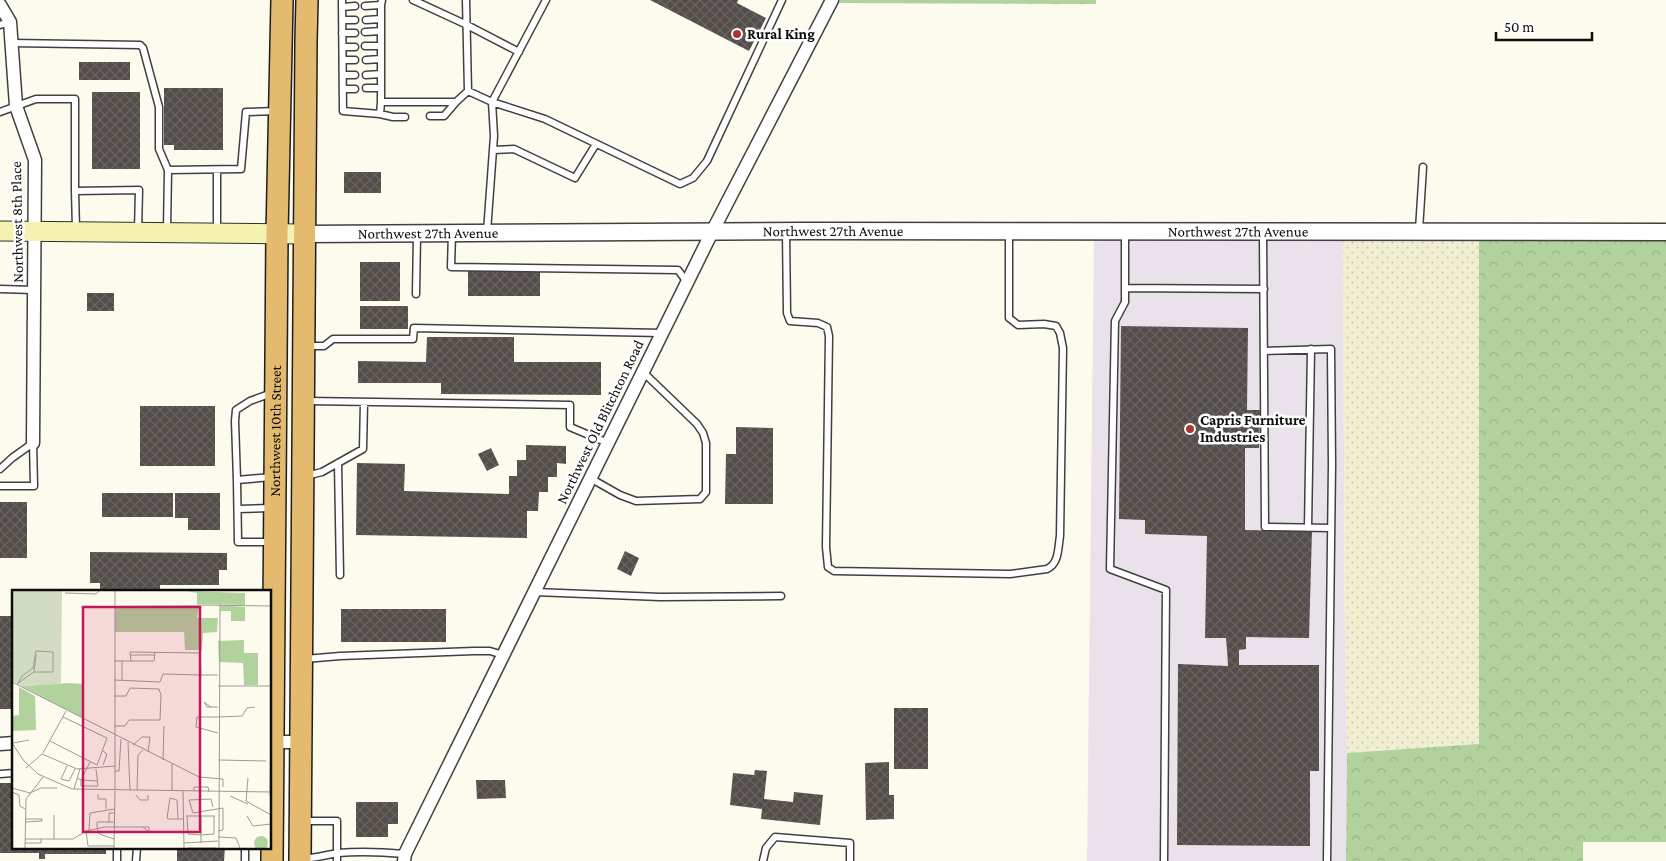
<svg xmlns="http://www.w3.org/2000/svg" width="1666" height="861" font-family="'Crimson Pro',serif">
<style>
.industrial{fill:#eae2ea}
.farmland{fill:url(#farmland-dots)}
.forest{fill:url(#forest-crowns)}
.building{fill:url(#building-cross-hatch)}
.lines{fill:none;stroke-linecap:round;stroke-linejoin:round}
.service-casing{stroke:#404040;stroke-width:9}
.minor-casing{stroke:#404040;stroke-width:15}
.tertiary-casing{stroke:#404040;stroke-width:19}
.secondary-casing{stroke:#2f2f2f;stroke-width:21}
.trunk-casing{stroke:#1e1e1e;stroke-width:24}
.service{stroke:#fff;stroke-width:6}
.minor{stroke:#fff;stroke-width:12}
.tertiary{stroke:#fff;stroke-width:16}
.secondary{stroke:#f5f1b1;stroke-width:19}
.trunk{stroke:#e4bb6e;stroke-width:21}
.poi-dot{fill:#ab3636;stroke:#fff;stroke-width:2}
.labels{text-anchor:middle;stroke-width:5;stroke-linejoin:round;paint-order:stroke}
.poi-label{font-size:15px;font-weight:bold;fill:#0d0d0d;stroke:#fff;text-anchor:start}
.street-label{font-size:15px;fill:#0d0d0d;stroke:#fff}
.inset-road{fill:none;stroke:#9d9c94;stroke-width:1}
.view{fill:#c2185b;fill-opacity:0.15;stroke:#c2185b;stroke-width:2.5}
.inset-edge{fill:none;stroke:#0d0d0d;stroke-width:2.5}
</style>
<defs>
<pattern id="farmland-dots" width="8" height="8" patternUnits="userSpaceOnUse" patternTransform="scale(1.25)"><rect width="8" height="8" fill="#f0efd1"/><path d="M2 2h.1M6 6h.1" fill="none" stroke="#cdccb2" stroke-width="1.8" stroke-linecap="round"/></pattern>
<pattern id="forest-crowns" width="20" height="18" patternUnits="userSpaceOnUse" patternTransform="scale(1.25)"><rect width="20" height="18" fill="#b2d29d"/><path d="M2 6a3 3 0 1 1 6 0M12 15a3 3 0 1 1 6 0" fill="none" stroke="#98b386"/></pattern>
<pattern id="building-cross-hatch" width="8" height="8" patternUnits="userSpaceOnUse" patternTransform="scale(1.25)"><rect width="8" height="8" fill="#544e4a"/><path d="M0 0l8 8M0 8l8-8" fill="none" stroke="#686360"/></pattern>
</defs>
<rect width="100%" height="100%" fill="#fdfbee"/>
<!-- industrial -->
<path class="industrial" d="M1094,238H1343L1345,656L1347,753L1346,861H1087Z"/>
<!-- farmland -->
<path class="farmland" d="M1343,238H1479V745L1347,753L1345,656Z"/>
<!-- forest -->
<path class="forest" d="M840,0H1096V4L839,3Z
M1479,238H1666V842H1583V861H1346L1347,753L1479,744Z"/>
<!-- building -->
<path class="building" d="M650,0H738L737,3L766,18L749,51Z
M79,62H130V80H79Z
M164,88H223V150H174V145H164Z
M92,92H140V169H92Z
M344,172H381V193H344Z
M360,262H400V301H360Z
M468,271H540V296H468Z
M87,293H114V311H87Z
M360,306H408V329H360Z
M1121,326L1248,328L1247,410H1260L1259,448H1245V530L1312,531L1309,638L1246,637V649L1239,650V665H1319V771H1310V846L1177,845L1178,664L1228,666L1227,650L1226,638H1205L1207,536L1145,534V520L1119,519Z
M427,337H514V362H601V395L441,394V383H358V361L426,362Z
M140,406H215V466H140Z
M736,427L773,428V504H725L726,454H736Z
M526,445L566,446V464L557,463V477H548V492H539L538,511H527V538L356,535L357,463L405,464L404,491L509,494V476H517V460H526Z
M491,448L499,465L487,471L478,454Z
M102,493H173V517H102Z
M175,493H220V530H188V518H175Z
M0,502H27V558H0Z
M625,551L639,558L631,576L617,569Z
M90,552L227,553V570H219V585H160V591H100V583H90Z
M341,609H446V642H341Z
M0,616H14V709H0Z
M894,708H928V769H894Z
M889,762V795H894V819L866,820L865,763Z
M755,770L767,771L764,799L793,802L794,792L823,795L820,825L761,819L762,809L730,805L733,773L754,775Z
M476,780H505L506,798L477,799Z
M0,783H14V847H106V854H45V859H39V853H0Z
M356,802H398V824H388V837H356Z
M177,847H225L224,861H177Z"/>
<g class="lines">
<defs>
<path id="service" d="M342,0L343,111L380,114L381,102H456L468,91
M413,0L465,24L519,52
M466,0L468,91L492,102L494,136L487,232
M546,0L492,102L545,119L680,184L693,178L707,161L782,0
M365,6L381,5
M342,7L355,6
M342,20H355
M366,20L381,19
M0,25L10,22
M365,32L381,31
M342,33H355
M12,43L140,45L143,48L159,107V149L168,170L167,230
M365,46H381
M343,47H355
M343,60H355
M366,60L381,59
M343,75H355
M366,75L381,74
M366,88H381
M343,89H355
M381,102V5L382,0
M0,112L36,99H75V191
M380,114L393,117H405
M430,116H444L456,102
M493,150L514,149L575,178L596,144
M168,170L241,169L246,112L278,111
M217,170V231
M76,229L75,191L139,190L138,231
M1419,230L1423,167
M786,231L787,313L790,321L818,323L827,327L829,336L826,547L828,567L834,571L1010,574L1047,569C1059,564 1058,548 1060,536L1063,348L1060,333L1056,326L1044,324L1018,325L1009,318V232
M1125,232V302L1115,321L1110,569L1166,590L1164,861
M452,233L451,267L678,270L687,282
M1263,233L1265,527L1331,528
M1125,288L1264,289
M0,289L34,290
M416,294L417,235
M308,346H324L333,339H413L414,328L662,333
M1264,351L1331,349L1332,465L1327,861
M307,401L570,405V427L608,443
M338,463L340,575
M0,469L12,458L33,443
M306,476L322,472L363,449L364,402
M272,477L237,480L235,421L236,410L250,401L272,393
M590,478L620,495L636,501L700,499L706,492V443L703,433L697,424L643,372
M237,480L238,542H270
M0,486H34L33,443
M238,509L271,508
M1308,528L1311,349
M535,592L660,597L781,596
M305,659L340,656L474,651H490L503,655
M0,774L14,773
M304,821H337V861
M302,859C314,858 326,855 338,853C360,851 383,852 405,854
M117,861V847
M136,861L137,847
M245,861V847
M763,861L766,848L775,837L850,843V861"/>
<path id="minor" d="M0,5L10,22L16,106L35,160L33,443
M270,742H301
M0,744L14,743
M404,861L405,854L712,232L832,0"/>
<g id="tertiary">
<path id="s1" d="M304,234L805,231L1666,232"/>
</g>
<path id="secondary" d="M0,231L304,234"/>
<g id="trunk">
<path id="s2" d="M272,861L277,234L282,0"/>
<path d="M300,861L306,41L307,0"/>
</g>
</defs>
<!-- service casing -->
<use href="#service" class="service-casing"/>
<!-- minor casing -->
<use href="#minor" class="minor-casing"/>
<!-- tertiary casing -->
<use href="#tertiary" class="tertiary-casing"/>
<!-- secondary casing -->
<use href="#secondary" class="secondary-casing"/>
<!-- trunk casing -->
<use href="#trunk" class="trunk-casing"/>
<!-- service -->
<use href="#service" class="service"/>
<!-- minor -->
<use href="#minor" class="minor"/>
<!-- tertiary -->
<use href="#tertiary" class="tertiary"/>
<!-- secondary -->
<use href="#secondary" class="secondary"/>
<!-- trunk -->
<use href="#trunk" class="trunk"/>
</g>
<!-- markers -->
<g class="poi-dot">
<circle cx="737" cy="34" r="5"/>
<circle cx="1190" cy="429" r="5"/>
</g>
<g class="labels">
<!-- poi labels -->
<g class="poi-label">
<text x="747" y="39">Rural King</text>
<text x="1200" y="425">Capris Furniture<tspan x="1200" dy="17">Industries</tspan></text>
</g>
<!-- street labels -->
<g class="street-label">
<text transform="translate(17 222) rotate(-91)" y="5">Northwest 8th Place</text>
<text dy="5" stroke="none"><textPath href="#s1" startOffset="529">Northwest 27th Avenue</textPath></text>
<text dy="5" stroke="none"><textPath href="#s1" startOffset="934">Northwest 27th Avenue</textPath></text>
<text dy="5" stroke="none"><textPath href="#s1" startOffset="124">Northwest 27th Avenue</textPath></text>
<text transform="translate(600 422) rotate(-64)" y="5">Northwest Old Blitchton Road</text>
<text dy="5" stroke="none"><textPath href="#s2" startOffset="430">Northwest 10th Street</textPath></text>
</g>
</g>
<!-- overview -->
<g transform="translate(12 590)">
<rect width="259" height="259" fill="#fdfbee"/>
<path d="M174,1L233,3V15L187,14L185,28H206L205,42L191,43L190,60H173L172,42H103V16L185,15V3ZM209,15L233,17V31H219V21H208ZM232,50V63H246V95H232L231,73L207,72L206,51ZM57,93L72,94V129L9,96ZM7,97L23,106L24,140L0,141V126L7,125ZM242 253a7 7 0 1 1 14 0a7 7 0 1 1-14 0Z" fill="#b2d29d"/>
<path d="M0,1H50L49,94L9,96L0,91Z" fill="#d2dcc2"/>
<path class="inset-road" d="M103,1V200M53,3L84,4L87,1M187,15L259,16M118,65H143M102,71H142L143,62M22,82L24,65M189,85H206M102,90L148,92L151,84L189,85L188,63L118,62L119,71M110,90V71M0,92L187,187L211,189V197M5,95L10,86L21,78L24,61L41,62V82H22L6,93M206,96H259M102,106H114L118,98L147,99L149,105L148,130H117L113,136H102M199,117L192,112L195,117H206M206,127L230,126L235,118L243,117M206,143L184,137L185,127H206M38,151L85,175L95,148L51,127M116,152L118,200M0,153L12,171L26,184L60,199L259,202M1,153L17,150M121,155L130,147H138L136,162M91,161L95,164L91,175M31,163L54,121M151,170L152,136M206,170L254,171M160,174V201M55,176L49,189L57,191L63,179M14,178L30,164L65,179L103,176M84,179L86,196H69V190L85,191M103,181H107L109,149M65,188L69,190L78,172M236,188L234,211L259,225M0,198L18,203M62,199L68,179M125,200L126,165L131,160M171,201L172,258M182,201V197H196L197,202M0,202L7,205L8,216L13,219M18,203L29,198H45M86,204V209H94V219M124,205L128,210H136V205M218,206L236,214M258,206L259,126M201,217L199,209L177,210L181,223L211,218V240L206,241M42,225V249M174,226H203M175,226L176,244L189,245L202,244V226M235,226L241,236L259,234M13,229H30V231L13,232M166,229L165,210L158,208L155,228L156,229H172M97,232H85V237L87,244L102,249M102,232H97V223H103M77,240L78,223L103,219M74,241L76,256H102M206,247L224,248L228,258M13,249H61L74,241L93,237H137V242L131,237M13,253H29V249M172,253L206,251M189,253V226M13,258L14,209L31,187M102,258L103,201M175,258H204M207,258L208,14"/>
<path class="view" d="M71,17H188V242H71Z"/>
<rect width="259" height="259" class="inset-edge"/>
</g>
<!-- scale -->
<path d="M1496 32v8h96v-8" fill="none" stroke="#0d0d0d" stroke-width="2.5"/>
<text x="1504" y="32" font-size="15" fill="#0d0d0d" stroke="#ffffff" stroke-width="4" paint-order="stroke">50 m</text>
</svg>
